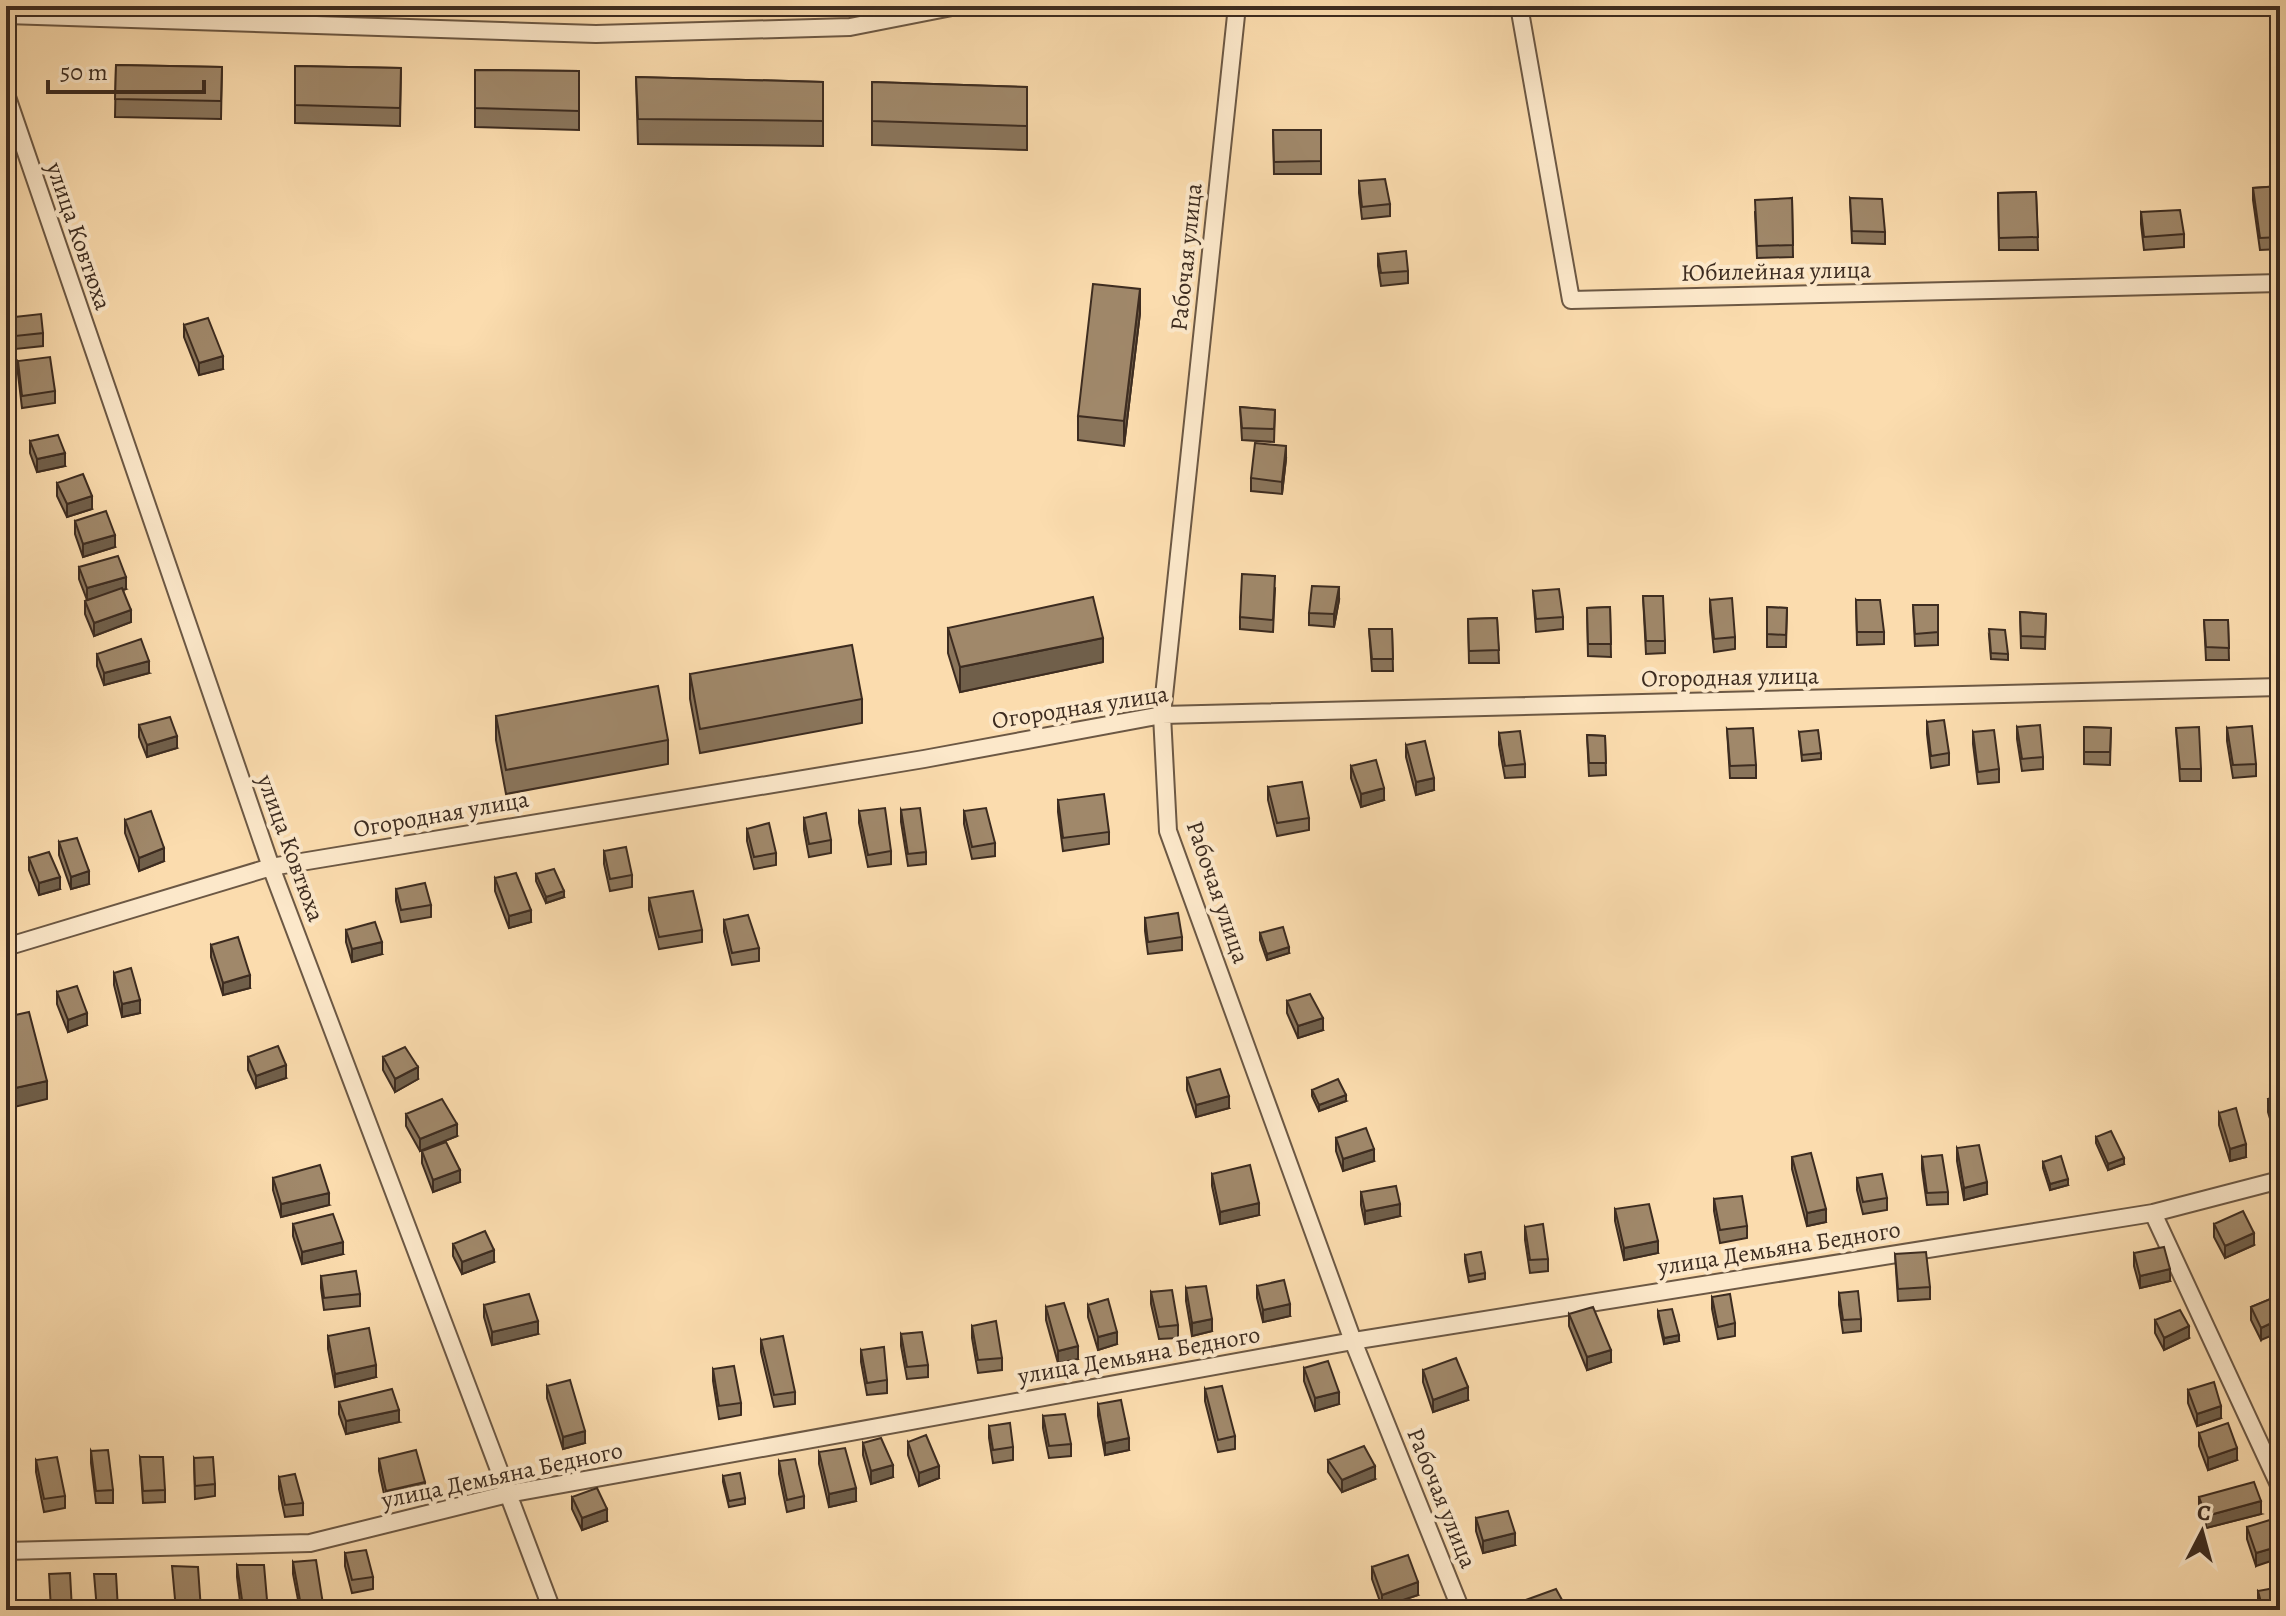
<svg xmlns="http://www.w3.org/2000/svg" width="2286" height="1616" font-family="Alegreya,serif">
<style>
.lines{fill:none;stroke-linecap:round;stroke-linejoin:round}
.minor-casing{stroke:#6c5844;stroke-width:20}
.minor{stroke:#fce8ca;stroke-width:16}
.wall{fill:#8a755b;stroke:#3d2c20;stroke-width:2}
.shaded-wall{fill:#705f4a;stroke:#3d2c20;stroke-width:2}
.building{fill:#a0886a;stroke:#3d2c20;stroke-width:2}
.labels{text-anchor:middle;stroke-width:8;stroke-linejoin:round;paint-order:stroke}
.street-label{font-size:24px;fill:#3d2c20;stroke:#fce8ca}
</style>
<rect width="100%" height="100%" fill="#fbdcae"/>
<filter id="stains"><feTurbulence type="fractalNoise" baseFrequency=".0025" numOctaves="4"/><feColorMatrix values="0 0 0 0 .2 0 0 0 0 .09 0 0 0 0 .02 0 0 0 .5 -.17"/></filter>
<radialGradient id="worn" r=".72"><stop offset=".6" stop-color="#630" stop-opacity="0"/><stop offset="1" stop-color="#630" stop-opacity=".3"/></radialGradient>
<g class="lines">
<defs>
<path id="minor" d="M1237,6L1162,715L1168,831L1353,1341L1461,1610
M1519,6L1571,300L2280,283
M6,15L596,34L850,27L957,6
M6,94L271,867L552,1610
M6,947L271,867L924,759L1162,715L2280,687
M2153,1213L2280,1487
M6,1551L310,1543L508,1494L1353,1341L2153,1213L2280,1180"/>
</defs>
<!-- minor casing -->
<use href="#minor" class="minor-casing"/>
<!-- minor -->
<use href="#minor" class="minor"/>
</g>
<!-- wall -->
<path class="wall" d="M116,65L222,67L221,119L115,117Z
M295,66L401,68L400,126L295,123Z
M475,70L579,71V130L475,127Z
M636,77L823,82V146L638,144Z
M872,82L1027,87V150L872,145Z
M1273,130H1321V174H1274Z
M1359,181L1390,204V216L1362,219L1359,193Z
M2280,186V249L2260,250L2253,200V188Z
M2036,192L2038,250H1999L1998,193Z
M1792,198L1793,257L1757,258L1755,212Z
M1850,198L1885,232V244L1852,243Z
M2141,212L2184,234V247L2144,250L2141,224Z
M1378,254L1408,271V283L1381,286L1378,266Z
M1140,313L1124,446L1078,440V416Z
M6,318L43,333V346L6,350Z
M184,325L223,369L199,375L184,337Z
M18,361L55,391V403L22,408L18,374Z
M1240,407L1275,410L1274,442L1242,440Z
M30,441L65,466L37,472L30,453Z
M1286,459L1282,494L1251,491V478Z
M57,483L92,509L67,517L57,496Z
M75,521L115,547L83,557L75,534Z
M79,567L126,589L123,590L131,622L94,636L85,614V601L87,600L79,579Z
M1275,589L1273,632L1240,629V617Z
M1533,591L1563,617V629L1536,632Z
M1643,596L1665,641V653L1646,654Z
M1339,600L1334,627L1309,625V613Z
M1710,600L1735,637V649L1714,652L1710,612Z
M1856,600L1884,632V644L1857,645Z
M1913,605H1938V645L1915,646Z
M1610,607L1611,657L1588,656L1587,608Z
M1767,607L1787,608L1786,647H1767Z
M2020,612L2046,614L2045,649L2021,648Z
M2273,614L2280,615V662H2272Z
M1497,618L1499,663H1469L1468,619Z
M2204,620H2228L2229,660H2206Z
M948,628L1103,662L960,692L948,653Z
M1369,629H1392L1393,671H1372Z
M1989,635L2008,654V660L1991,659Z
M97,654L149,673L104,685L97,666Z
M690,674L862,699V723L700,753L690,699Z
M496,716L668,740V764L506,794L496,740Z
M1927,722L1949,753V765L1931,768L1927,734Z
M139,725L177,748L147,757L139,737Z
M2017,727L2043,757V769L2022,771L2017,739Z
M2084,727L2111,728L2110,765L2084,764Z
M2176,728L2201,769V781H2180Z
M2227,728L2256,764V776L2233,778L2227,741Z
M1727,729L1756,765V778H1730Z
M1799,732L1821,753V759L1802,761Z
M1973,732L1999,769V782L1978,784L1973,744Z
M1499,733L1525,764V777L1505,778L1499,745Z
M1587,735L1605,736L1606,775L1589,776Z
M1406,745L1434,790L1416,795L1406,757Z
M1351,766L1384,800L1361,807L1351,778Z
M1268,787L1309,818V830L1277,836L1268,800Z
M1058,800L1109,832V844L1063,851L1058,812Z
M901,810L926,852V864L908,866L901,822Z
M859,811L891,851V864L868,867L859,823Z
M964,811L995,843V856L972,859L964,824Z
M804,818L831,840V853L809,857L804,830Z
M125,820L164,861L139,871L125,833Z
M747,829L776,853V865L754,869L747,841Z
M59,842L89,884L71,889L59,855Z
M604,851L632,875V887L610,891L604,864Z
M29,858L60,889L39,895L29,870Z
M536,874L564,897L546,903L536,881Z
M495,878L531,922L509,928L495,891Z
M396,889L431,905V917L401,922L396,901Z
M649,898L702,930V942L659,949L649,910Z
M1145,918L1182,937V950L1148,954L1145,931Z
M724,920L759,948V961L732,965L724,932Z
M346,930L382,954L352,962L346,942Z
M1260,933L1289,953L1267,960L1260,940Z
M211,945L250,988L223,995L211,957Z
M114,973L140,1013L122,1017L114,985Z
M57,992L87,1025L68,1032L57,1004Z
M1287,1001L1323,1030L1298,1038L1287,1013Z
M248,1057L286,1078L256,1088L248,1070Z
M383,1057L418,1079L395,1092L383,1070Z
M1187,1078L1229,1108L1196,1117L1187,1090Z
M1312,1090L1346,1101L1319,1111L1312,1096Z
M2280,1096V1147L2279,1148L2268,1112V1099Z
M2219,1113L2246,1157L2230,1161L2219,1125Z
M406,1114L457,1136L420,1151L406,1126Z
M2096,1137L2124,1164L2108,1170L2096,1143Z
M1336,1138L1374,1161L1343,1171L1336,1151Z
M1957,1148L1987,1194L1964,1200L1957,1161Z
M422,1151L460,1182L433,1192L422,1163Z
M1792,1157L1826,1222L1807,1226L1792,1169Z
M1922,1157L1948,1192V1204L1927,1205L1922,1169Z
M2043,1162L2068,1185L2050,1190L2043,1168Z
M1212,1174L1259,1215L1220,1224L1212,1186Z
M273,1178L329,1205L281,1217L273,1190Z
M1857,1178L1887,1198V1210L1863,1214L1857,1190Z
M1361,1192L1400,1216L1365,1224L1361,1205Z
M1714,1199L1747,1226V1238L1720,1243L1714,1211Z
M1615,1209L1658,1253L1624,1260L1615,1221Z
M293,1224L343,1254L302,1264L293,1236Z
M2214,1224L2254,1245L2225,1258L2214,1237Z
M1525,1227L1548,1259V1271L1530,1273L1525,1240Z
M453,1244L494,1262L462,1274L453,1256Z
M2134,1253L2170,1281L2140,1288L2134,1266Z
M1895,1254L1930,1287V1299L1898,1301Z
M1465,1255L1485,1273V1279L1469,1282L1465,1261Z
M321,1276L360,1294V1306L324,1310L321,1288Z
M1257,1286L1290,1316L1263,1322L1257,1298Z
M1186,1288L1212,1331L1192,1336L1186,1301Z
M1151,1292L1178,1325V1338L1159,1339L1151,1304Z
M1839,1293L1861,1319V1331L1843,1333L1839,1305Z
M2280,1295L2261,1340L2251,1320V1307Z
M1712,1297L1735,1323V1336L1718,1339L1712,1309Z
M484,1305L538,1334L492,1345L484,1317Z
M1088,1305L1117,1344L1098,1350L1088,1317Z
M1046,1307L1078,1359L1058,1363L1046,1320Z
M1658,1311L1679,1341L1664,1344L1658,1317Z
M1569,1314L1611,1362L1587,1370L1569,1326Z
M2155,1320L2189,1338L2164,1350L2155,1333Z
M972,1326L1002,1358V1370L978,1373L972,1338Z
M901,1334L928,1365V1377L907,1379L901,1346Z
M328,1336L376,1377L335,1387L328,1349Z
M761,1340L795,1392V1404L774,1407L761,1352Z
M861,1350L887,1380V1393L867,1395L861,1362Z
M1304,1368L1339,1404L1315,1411L1304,1381Z
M713,1369L741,1403V1415L719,1419L713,1381Z
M1423,1370L1468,1400L1433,1412L1423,1382Z
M547,1386L585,1443L563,1449L547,1398Z
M1205,1389L1235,1436V1449L1218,1452L1205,1401Z
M2188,1390L2221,1418L2197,1426L2188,1403Z
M339,1402L399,1422L346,1434L339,1414Z
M1098,1404L1129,1450L1105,1455L1098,1416Z
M1043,1416L1071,1444V1456L1049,1458L1043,1428Z
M989,1426L1013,1447V1460L993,1463L989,1438Z
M2199,1433L2237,1460L2208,1470L2199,1446Z
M908,1442L939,1478L919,1486L908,1455Z
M863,1443L893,1477L871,1484L863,1455Z
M91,1451L113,1490V1503H96L91,1463Z
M819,1452L856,1501L829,1507L819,1464Z
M140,1457L165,1490V1502L143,1503Z
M194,1458L215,1484V1496L195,1499Z
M379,1459L425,1494L386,1503L379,1471Z
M36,1460L65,1496V1508L44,1512L36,1472Z
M1328,1460L1375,1479L1342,1492L1328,1472Z
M779,1461L804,1496V1508L787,1512L779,1474Z
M6,1468L16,1500V1513H6Z
M723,1476L745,1498V1504L729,1507L723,1482Z
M279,1477L303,1503V1515L285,1517L279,1489Z
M572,1497L607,1521L582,1530L572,1509Z
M2199,1497L2261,1514L2206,1528L2199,1510Z
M1476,1518L1515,1545L1483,1553L1476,1531Z
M2247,1527L2280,1537L2256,1566L2247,1539Z
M345,1553L373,1577V1589L352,1593L345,1566Z
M293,1562L323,1604V1610H300L293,1574Z
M237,1565L267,1600V1610H241L237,1577Z
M1372,1567L1418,1595L1382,1607L1372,1579Z
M2258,1591L2280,1610H2260L2258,1603Z"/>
<!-- shaded-wall -->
<path class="shaded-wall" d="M1140,289V313L1124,446V421Z
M223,356V369L199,375V363Z
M1286,446V459L1282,494V482Z
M65,453V466L37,472V459Z
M92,496V509L67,517V504Z
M115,535V547L83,557V544Z
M126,577V589L87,600V588Z
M1339,587V600L1334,627V614Z
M131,610V622L94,636V623Z
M1103,638V662L960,692V667Z
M149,661V673L104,685V673Z
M177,736V748L147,757V745Z
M1434,778V790L1416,795V782Z
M1384,788V800L1361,807V794Z
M164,848V861L139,871V858Z
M89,871V884L71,889V877Z
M60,877V889L39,895V883Z
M564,891V897L546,903V897Z
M531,910V922L509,928V916Z
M382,942V954L352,962V949Z
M1289,947V953L1267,960V954Z
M250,975V988L223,995V983Z
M140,1000V1013L122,1017V1004Z
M87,1013V1025L68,1032V1020Z
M1323,1018V1030L1298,1038V1026Z
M286,1065V1078L256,1088V1076Z
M418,1067V1079L395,1092V1079Z
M47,1081V1099L6,1109V1090Z
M1346,1095V1101L1319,1111V1105Z
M1229,1096V1108L1196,1117V1105Z
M457,1124V1136L420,1151V1139Z
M2246,1144V1157L2230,1161V1149Z
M1374,1149V1161L1343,1171V1159Z
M2124,1158V1164L2108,1170V1164Z
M460,1170V1182L433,1192V1180Z
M2068,1179V1185L2050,1190V1184Z
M1987,1182V1194L1964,1200V1188Z
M329,1193V1205L281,1217V1204Z
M1259,1203V1215L1220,1224V1212Z
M1400,1204V1216L1365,1224V1211Z
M1826,1209V1222L1807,1226V1213Z
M2254,1233V1245L2225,1258V1246Z
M1658,1241V1253L1624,1260V1248Z
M343,1242V1254L302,1264V1252Z
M494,1250V1262L462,1274V1262Z
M2170,1269V1281L2140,1288V1276Z
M1290,1304V1316L1263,1322V1310Z
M1212,1319V1331L1192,1336V1323Z
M2280,1319V1332L2261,1340V1328Z
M538,1321V1334L492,1345V1332Z
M2189,1326V1338L2164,1350V1338Z
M1117,1332V1344L1098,1350V1337Z
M1679,1335V1341L1664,1344V1338Z
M1078,1346V1359L1058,1363V1351Z
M1611,1350V1362L1587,1370V1357Z
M376,1365V1377L335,1387V1374Z
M1468,1387V1400L1433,1412V1400Z
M1339,1392V1404L1315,1411V1398Z
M2221,1406V1418L2197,1426V1414Z
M399,1410V1422L346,1434V1421Z
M585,1431V1443L563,1449V1437Z
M1129,1438V1450L1105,1455V1443Z
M2237,1448V1460L2208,1470V1458Z
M893,1465V1477L871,1484V1471Z
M939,1466V1478L919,1486V1473Z
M1375,1466V1479L1342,1492V1480Z
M425,1482V1494L386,1503V1491Z
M856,1488V1501L829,1507V1494Z
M2261,1501V1514L2206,1528V1516Z
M607,1509V1521L582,1530V1518Z
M1515,1533V1545L1483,1553V1541Z
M2280,1546V1558L2256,1566V1553Z
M1418,1582V1595L1382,1607V1595Z"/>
<!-- building -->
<path class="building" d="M116,65L222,67L221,101L115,99Z
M295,66L401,68L400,108L295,105Z
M475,70L579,71V111L475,108Z
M636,77L823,82V121L638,119Z
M872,82L1027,87V126L872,121Z
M1273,130H1321V161L1274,162Z
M1385,179L1390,204L1362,207L1359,181Z
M2280,186V237L2260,238L2253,188Z
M2036,192L2038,237L1999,238L1998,193Z
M1792,198L1793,245L1757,246L1755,200Z
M1850,198L1882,199L1885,232L1852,231Z
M2180,210L2184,234L2144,237L2141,212Z
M1406,251L1408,271L1381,273L1378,254Z
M1093,284L1140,289L1124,421L1078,416Z
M41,314L43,333L6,337V318Z
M208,318L223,356L199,363L184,325Z
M50,357L55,391L22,396L18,361Z
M1240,407L1275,410L1274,429L1242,428Z
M58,435L65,453L37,459L30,441Z
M1255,443L1286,446L1282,482L1251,478Z
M83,474L92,496L67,504L57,483Z
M106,511L115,535L83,544L75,521Z
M118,556L126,577L87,588L79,567Z
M1242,574L1275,576L1273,620L1240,617Z
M1312,586L1339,587L1334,614L1309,613Z
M122,588L131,610L94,623L85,601Z
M1559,589L1563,617L1536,619L1533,591Z
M1643,596H1663L1665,641H1646Z
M1093,597L1103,638L960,667L948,628Z
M1732,598L1735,637L1714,639L1710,600Z
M1856,600H1880L1884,632H1857Z
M1913,605H1938V632L1915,634Z
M1610,607L1611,644H1588L1587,608Z
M1767,607L1787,608L1786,635L1767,634Z
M2020,612L2046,614L2045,637L2021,636Z
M2273,614L2280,615V650L2272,649Z
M1497,618L1499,650L1469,651L1468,619Z
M2204,620H2228L2229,648L2206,647Z
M1369,629H1392L1393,659H1372Z
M1989,629L2005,630L2008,654L1991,653Z
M141,639L149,661L104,673L97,654Z
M852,645L862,699L700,729L690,674Z
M658,686L668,740L506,770L496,716Z
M170,717L177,736L147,745L139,725Z
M1944,720L1949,753L1931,756L1927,722Z
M2040,725L2043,757L2022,759L2017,727Z
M2252,726L2256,764L2233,765L2227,728Z
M2084,727L2111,728L2110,752H2084Z
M2199,727L2201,769H2180L2176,728Z
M1753,728L1756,765L1730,766L1727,729Z
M1818,730L1821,753L1802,755L1799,732Z
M1994,730L1999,769L1978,772L1973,732Z
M1520,731L1525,764L1505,766L1499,733Z
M1587,735L1605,736L1606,763H1589Z
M1425,741L1434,778L1416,782L1406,745Z
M1376,760L1384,788L1361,794L1351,766Z
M1302,782L1309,818L1277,823L1268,787Z
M1104,794L1109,832L1063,838L1058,800Z
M885,808L891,851L868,855L859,811Z
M920,808L926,852L908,854L901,810Z
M986,808L995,843L972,847L964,811Z
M151,811L164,848L139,858L125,820Z
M826,813L831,840L809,844L804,818Z
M769,823L776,853L754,857L747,829Z
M77,838L89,871L71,877L59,842Z
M626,847L632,875L610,879L604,851Z
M49,852L60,877L39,883L29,858Z
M554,869L564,891L546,897L536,874Z
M516,873L531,910L509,916L495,878Z
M425,883L431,905L401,910L396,889Z
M693,891L702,930L659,937L649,898Z
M1178,913L1182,937L1148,942L1145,918Z
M748,915L759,948L732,953L724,920Z
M375,922L382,942L352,949L346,930Z
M1283,927L1289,947L1267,954L1260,933Z
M238,937L250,975L223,983L211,945Z
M131,968L140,1000L122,1004L114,973Z
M77,986L87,1013L68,1020L57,992Z
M1310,994L1323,1018L1298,1026L1287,1001Z
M29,1012L47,1081L6,1090V1017Z
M278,1046L286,1065L256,1076L248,1057Z
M405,1047L418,1067L395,1079L383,1057Z
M1220,1069L1229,1096L1196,1105L1187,1078Z
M1338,1079L1346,1095L1319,1105L1312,1090Z
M2280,1096V1135H2279L2268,1099Z
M442,1099L457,1124L420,1139L406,1114Z
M2236,1108L2246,1144L2230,1149L2219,1113Z
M1366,1128L1374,1149L1343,1159L1336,1138Z
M2111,1131L2124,1158L2108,1164L2096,1137Z
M446,1142L460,1170L433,1180L422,1151Z
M1979,1145L1987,1182L1964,1188L1957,1148Z
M1811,1153L1826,1209L1807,1213L1792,1157Z
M1942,1155L1948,1192L1927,1193L1922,1157Z
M2061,1156L2068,1179L2050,1184L2043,1162Z
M320,1165L329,1193L281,1204L273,1178Z
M1250,1165L1259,1203L1220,1212L1212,1174Z
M1882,1174L1887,1198L1863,1202L1857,1178Z
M1396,1186L1400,1204L1365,1211L1361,1192Z
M1742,1196L1747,1226L1720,1230L1714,1199Z
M1649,1204L1658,1241L1624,1248L1615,1209Z
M2243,1211L2254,1233L2225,1246L2214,1224Z
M333,1214L343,1242L302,1252L293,1224Z
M1543,1224L1548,1259L1530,1260L1525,1227Z
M485,1231L494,1250L462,1262L453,1244Z
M2164,1247L2170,1269L2140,1276L2134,1253Z
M1481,1252L1485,1273L1469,1276L1465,1255Z
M1926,1252L1930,1287L1898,1289L1895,1254Z
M356,1271L360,1294L324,1298L321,1276Z
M1284,1280L1290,1304L1263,1310L1257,1286Z
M1206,1286L1212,1319L1192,1323L1186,1288Z
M1172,1290L1178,1325L1159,1327L1151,1292Z
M1858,1291L1861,1319L1843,1320L1839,1293Z
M529,1294L538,1321L492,1332L484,1305Z
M1730,1294L1735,1323L1718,1327L1712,1297Z
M2280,1295V1319L2261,1328L2251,1307Z
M1108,1299L1117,1332L1098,1337L1088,1305Z
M1064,1303L1078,1346L1058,1351L1046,1307Z
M1593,1307L1611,1350L1587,1357L1569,1314Z
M1672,1309L1679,1335L1664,1338L1658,1311Z
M2180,1310L2189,1326L2164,1338L2155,1320Z
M996,1321L1002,1358L978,1360L972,1326Z
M369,1328L376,1365L335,1374L328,1336Z
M922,1332L928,1365L907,1367L901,1334Z
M783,1336L795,1392L774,1395L761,1340Z
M884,1347L887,1380L867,1383L861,1350Z
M1456,1358L1468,1387L1433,1400L1423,1370Z
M1328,1361L1339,1392L1315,1398L1304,1368Z
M734,1366L741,1403L719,1406L713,1369Z
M570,1380L585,1431L563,1437L547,1386Z
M2214,1382L2221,1406L2197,1414L2188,1390Z
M1222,1386L1235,1436L1218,1440L1205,1389Z
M392,1389L399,1410L346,1421L339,1402Z
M1121,1400L1129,1438L1105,1443L1098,1404Z
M1065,1414L1071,1444L1049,1446L1043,1416Z
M1010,1423L1013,1447L993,1450L989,1426Z
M2228,1423L2237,1448L2208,1458L2199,1433Z
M926,1435L939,1466L919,1473L908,1442Z
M881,1438L893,1465L871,1471L863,1443Z
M1364,1446L1375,1466L1342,1480L1328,1460Z
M845,1448L856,1488L829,1494L819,1452Z
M108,1450L113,1490L96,1491L91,1451Z
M416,1450L425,1482L386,1491L379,1459Z
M57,1457L65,1496L44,1499L36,1460Z
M140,1457H163L165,1490L143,1491Z
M213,1457L215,1484L195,1486L194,1458Z
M795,1459L804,1496L787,1500L779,1461Z
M6,1468H12L16,1500L6,1501Z
M740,1473L745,1498L729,1501L723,1476Z
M295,1474L303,1503L285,1505L279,1477Z
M2254,1482L2261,1501L2206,1516L2199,1497Z
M597,1488L607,1509L582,1518L572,1497Z
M1508,1511L1515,1533L1483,1541L1476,1518Z
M2273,1519L2280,1537V1546L2256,1553L2247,1527Z
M366,1550L373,1577L352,1580L345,1553Z
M1408,1555L1418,1582L1382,1595L1372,1567Z
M316,1560L323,1604L301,1606L293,1562Z
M237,1565H264L267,1600H242Z
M172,1566L198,1567L201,1610H176Z
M70,1573L72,1610H51L49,1574Z
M94,1574H116L118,1610H97Z
M2280,1587V1610H2263L2258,1591Z
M6,1589H7L8,1610H6Z
M1556,1589L1567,1609L1564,1610H1514L1512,1605Z
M647,1602L650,1610H625Z
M1425,1602L1428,1610H1392Z"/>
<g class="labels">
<!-- street labels -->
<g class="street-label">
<text transform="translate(79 236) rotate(71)" y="8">улица Ковтюха</text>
<text transform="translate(1186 257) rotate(-84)" y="8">Рабочая улица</text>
<text transform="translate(1776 271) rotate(-1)" y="8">Юбилейная улица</text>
<text transform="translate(1730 677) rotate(-1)" y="8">Огородная улица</text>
<text transform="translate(1080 707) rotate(-9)" y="8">Огородная улица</text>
<text transform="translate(441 814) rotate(-10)" y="8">Огородная улица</text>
<text transform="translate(291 848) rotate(70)" y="8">улица Ковтюха</text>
<text transform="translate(1218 892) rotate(71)" y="8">Рабочая улица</text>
<text transform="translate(1779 1248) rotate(-9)" y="8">улица Демьяна Бедного</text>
<text transform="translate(1139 1355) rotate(-10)" y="8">улица Демьяна Бедного</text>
<text transform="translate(502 1475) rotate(-12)" y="8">улица Демьяна Бедного</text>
<text transform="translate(1442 1498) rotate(68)" y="8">Рабочая улица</text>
</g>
</g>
<!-- margin -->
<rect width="2286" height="1616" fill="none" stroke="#fbdcae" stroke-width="32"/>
<rect x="8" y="8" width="2270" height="1600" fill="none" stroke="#3d2c20" stroke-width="4"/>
<rect x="16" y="16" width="2254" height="1584" fill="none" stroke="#3d2c20" stroke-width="2"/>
<!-- north arrow -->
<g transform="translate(2202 1532) rotate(6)" stroke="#fce8ca" stroke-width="6" paint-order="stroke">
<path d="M0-6L14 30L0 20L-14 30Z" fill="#3d2c20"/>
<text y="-12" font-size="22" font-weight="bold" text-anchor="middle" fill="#3d2c20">С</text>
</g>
<!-- scale -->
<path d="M48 80v12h156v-12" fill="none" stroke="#3d2c20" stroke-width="4"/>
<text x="60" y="80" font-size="24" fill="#3d2c20" stroke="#fce8ca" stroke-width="6" paint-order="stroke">50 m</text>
<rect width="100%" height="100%" filter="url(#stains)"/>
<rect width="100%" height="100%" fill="url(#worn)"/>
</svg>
